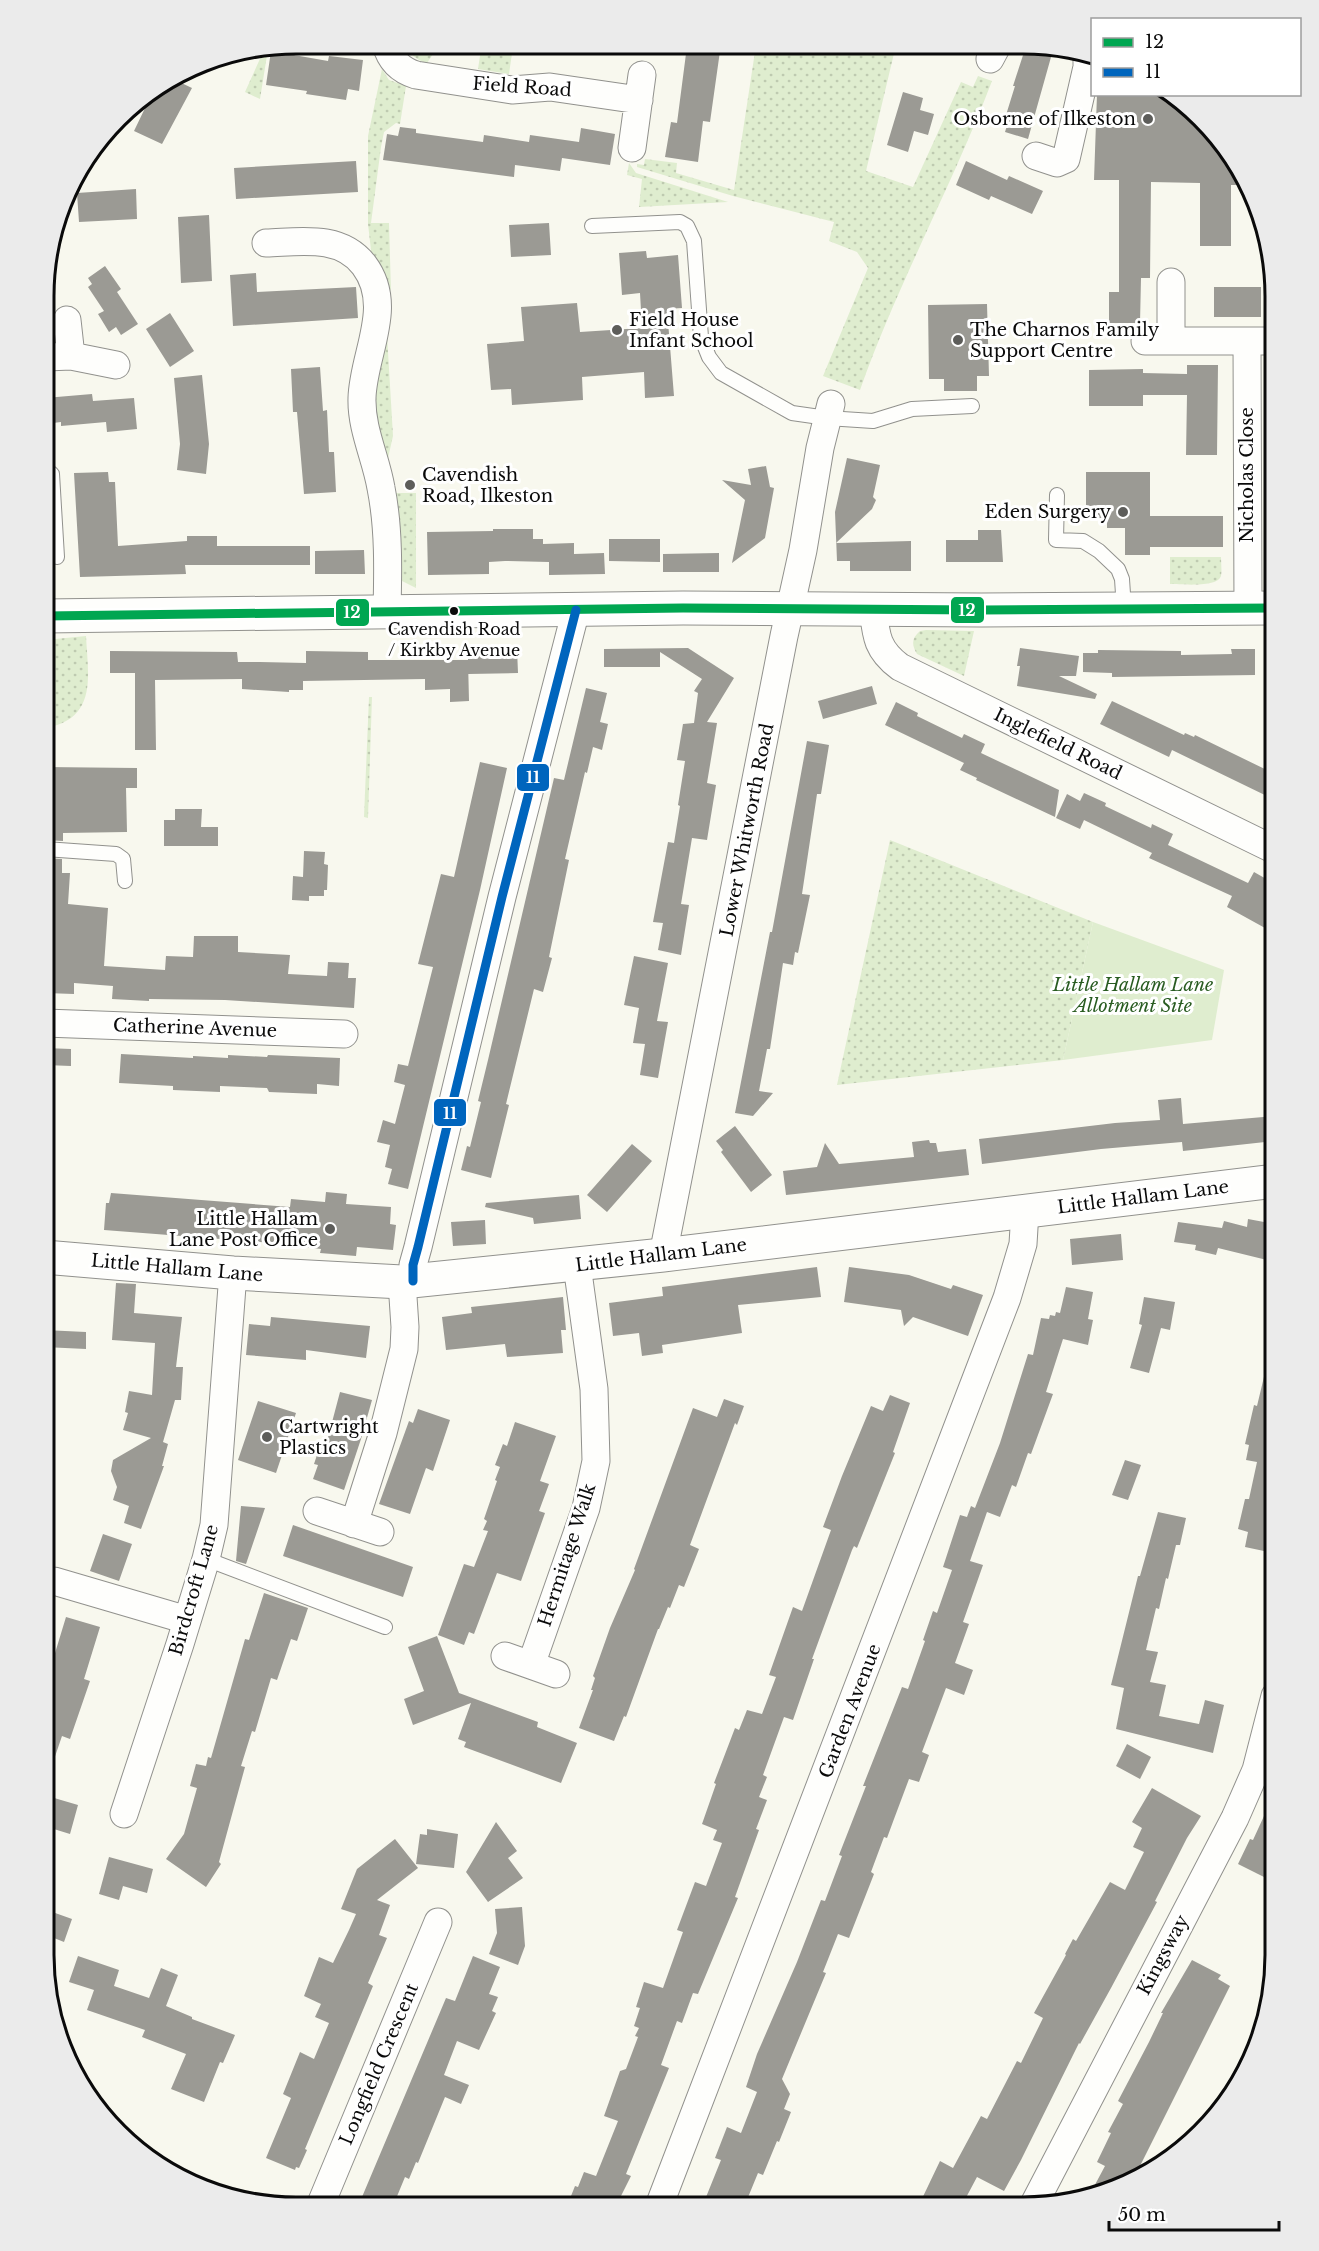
<svg xmlns="http://www.w3.org/2000/svg" width="1319" height="2251" font-family="'Libre Baskerville',serif">
<style>
.grass{fill:url(#grass-dots)}
.garden{fill:#dfedcf}
.building{fill:#9b9a94}
.lines{fill:none;stroke-linecap:round;stroke-linejoin:round}
.service-casing{stroke:#91918d;stroke-width:16}
.minor-casing{stroke:#91918d;stroke-width:29}
.tertiary-casing{stroke:#91918d;stroke-width:35}
.service{stroke:#fefefc;stroke-width:14}
.minor{stroke:#fefefc;stroke-width:27}
.tertiary{stroke:#fefefc;stroke-width:33}
.bus-1-casing{stroke:#fff;stroke-width:14}
.bus-2-casing{stroke:#fff;stroke-width:14}
.bus-1{stroke:#00a651;stroke-width:9}
.bus-2{stroke:#0065bd;stroke-width:9}
.poi-dot{fill:#5d5d5a;stroke:#fff;stroke-width:2}
.bus-dot{fill:#0a0a0a;stroke:#fff;stroke-width:2}
.labels{text-anchor:middle;stroke-width:6;stroke-linejoin:round;paint-order:stroke}
.bus-label{font-size:16px;fill:#0a0a0a;stroke:#fff}
.street-label{font-size:18px;fill:#0a0a0a;stroke:#fff}
.poi-label{font-size:18px;fill:#0a0a0a;stroke:#fff;text-anchor:start}
.park-label{font-size:18px;font-style:italic;fill:#295c21;stroke:#fff}
.rim{fill:none;stroke:#0a0a0a;stroke-width:3}
.line-badge{stroke:#fff;stroke-width:2}
.badge-label{font-size:16px;text-anchor:middle;font-weight:bold;fill:#fff}
</style>
<defs>
<pattern id="grass-dots" width="8" height="8" patternUnits="userSpaceOnUse" patternTransform="scale(1.5)"><rect width="8" height="8" fill="#dfedcf"/><path d="M2 2h.1M6 6h.1" fill="none" stroke="#becab0" stroke-width="1.8" stroke-linecap="round"/></pattern>
</defs>
<rect width="100%" height="100%" fill="#f8f8ee"/>
<!-- grass -->
<path class="grass" d="M404,44H430L433,54L427,63C416,60 410,54 404,44Z
M756,45H896L866,171L913,187L961,82L973,87L978,76L992,81C952,186 897,285 860,390L823,376L868,268L857,252L829,241L834,222L733,196L637,167V164L644,165L645,159L677,163L676,173L734,190Z
M483,46L512,53L509,74L478,69L481,49Z
M268,49L260,99L245,92L264,50Z
M382,69L389,80L406,86L400,124L396,123L384,132L381,147L371,223H389L391,291L384,275L372,259L368,224V136Z
M629,163L636,173L728,202L639,207L642,179L627,175Z
M387,335L393,436L388,458L373,412L382,343Z
M395,493H416V588L402,581V552Z
M1275,556V582H1272L1264,575V557Z
M1170,557H1221C1221,562 1222,571 1221,576C1217,588 1181,584 1170,584Z
M926,630L974,631L964,676L917,654C911,644 912,638 920,631Z
M86,636C88,676 98,719 45,728V640Z
M369,697H372L368,818L364,817Z
M890,840L1093,922L1063,1060L837,1085Z"/>
<!-- garden -->
<path class="garden" d="M1093,922L1224,970L1212,1040L1063,1060Z"/>
<!-- building -->
<path class="building" d="M687,46L720,51L710,122L703,121L698,162L665,157L671,122L677,123Z
M1026,46H1038L1053,50L1028,139L1005,132L1010,116L1006,115L1015,86H1013Z
M271,51L328,61L329,56L363,60L359,91L348,89L346,100L306,94L307,91L266,85Z
M173,79L192,88L162,144L134,131L147,104L139,100Z
M903,92L923,98L920,110L934,114L928,135L914,131L908,152L887,145Z
M1097,94L1177,96L1223,143L1248,185H1231V246H1200V183L1151,182L1150,278H1141L1140,323H1109V292H1119V180H1094Z
M400,127L416,129V133L483,142L484,135L529,142L530,135L579,142L581,128L615,134L610,165L562,158L560,171L515,165L514,177L383,160L387,134L398,136Z
M356,161L358,192L236,199L234,168Z
M966,161L1007,180L1009,176L1043,191L1032,214L991,196L989,200L956,185Z
M136,189L137,219L79,222L77,193Z
M209,215L212,281L181,283L178,217Z
M549,223L551,255L511,257L509,225Z
M646,251L647,258L678,255L682,308L667,309L674,396L645,398L644,372L582,377L583,400L512,405L511,389L491,390L487,344L524,341L521,307L577,303L580,332L642,328L640,293L622,295L619,253Z
M105,266L121,289L117,292L138,324L121,335L116,327L109,332L98,314L104,311L88,287L92,284L88,278Z
M256,273L257,292L356,287L358,318L233,326L230,275Z
M1214,287H1261V317H1214Z
M987,304L989,376H977V391H944V379H929L928,305Z
M170,313L194,351L170,367L146,329Z
M1187,365H1218L1217,455H1186L1187,395H1143V406H1089V370L1143,369V373L1187,374Z
M320,367L323,411L327,410L329,452H334L336,492L304,494L297,412H293L291,369Z
M202,375L209,444L206,474L177,470L180,444L174,378Z
M92,394L93,401L134,398L137,429L107,432L106,422L61,426V422L45,424V398Z
M847,458L880,465L873,497L876,500L872,509L836,543L911,541V571H850V561H837L835,512Z
M766,466L770,487L774,488L765,538L732,563L745,500L722,480L751,485L748,469Z
M108,472L109,482H115L118,546L187,541V536H217V546H310V565H185L186,574L80,577L74,473Z
M1086,472H1150V516H1223V547H1150V555H1125V528H1107V518H1096V506H1086Z
M493,529H533V539H543V544L574,543V554L604,553L605,574L549,575V562L505,561L489,562V574L428,575L427,532L493,531Z
M978,530H1001L1003,562H946V540H978Z
M609,539H660V562L609,561Z
M364,550L365,574H315V551Z
M719,553V572H663V554Z
M688,648L734,678L707,722L717,723L707,783L716,785L707,840L692,838L681,904L689,905L681,955L658,950L663,923L653,922L668,842L674,843L680,806L678,805L685,761L677,760L683,724L694,723L698,693L694,691L702,679L660,652V667H604V649Z
M1020,648L1079,656L1076,676H1059L1097,694L1095,699L1017,686L1020,666H1017Z
M517,649L518,673L468,674V650Z
M1231,649H1255V675L1112,677V673L1083,672V653H1098V650L1181,651V655L1232,654Z
M110,651L237,652L238,662H260L306,663V651L368,652V660H468L469,701L450,702V689L425,690V679L303,681V690H289V692L242,689V679L155,680L156,750H135V673H110Z
M872,686L877,704L823,719L818,701Z
M586,688L607,693L600,722L608,724L602,750L593,747L587,773L585,772L565,859L569,860L549,957L552,958L543,992L534,989L506,1104L509,1105L491,1178L461,1170L467,1146L470,1147L481,1102L478,1101L488,1060L554,778L564,780Z
M1112,701L1184,735L1185,733L1194,737L1195,735L1275,774V800L1172,750L1169,757L1100,724Z
M896,702L918,713L917,716L962,738L964,734L985,744L981,753L1059,790L1055,817L976,780L977,778L960,770L964,763L885,725Z
M807,741L829,745L821,794H817L802,894L810,895L798,953L795,952L793,965L783,963L770,1049H767L759,1091L773,1093L753,1116L735,1113L770,932H772Z
M480,762L507,768L480,890L408,1189L388,1184L392,1169L385,1167L390,1145L377,1142L383,1120L395,1124L405,1085L394,1082L398,1064L408,1066L433,967L418,964L441,874L454,877Z
M45,767L137,768V788H126L127,832L63,833V841L45,840Z
M1084,793L1106,803L1105,806L1151,828L1152,824L1173,834L1168,845L1248,883L1254,872L1275,884V909L1265,928L1227,907L1232,896L1149,858L1152,853L1084,820L1080,829L1056,818L1067,794L1080,801Z
M175,809H202L201,827H218V846H164V820H175Z
M304,851L325,852L324,864L328,865L327,890H324V896H309V901L292,900L293,876L303,877Z
M45,858L62,859V873H70L68,904L108,908L104,966L165,970L166,956L193,957L194,936H238V952L290,955L288,974L327,976L328,962L349,963L348,978H356L354,1008L225,1000L149,999V1001L112,999L113,986L74,983V994L45,993Z
M634,956L668,963L657,1021L668,1022L658,1078L640,1075L645,1044L633,1043L639,1008L624,1005Z
M45,1048L71,1049V1066L45,1065Z
M121,1054L193,1058V1056L228,1058V1055L267,1057L268,1055L340,1058L339,1086L317,1084V1094L269,1092L267,1088L220,1086V1092L173,1090V1086L119,1083Z
M1181,1098L1183,1124L1275,1116V1141L1183,1151L1182,1142L1101,1149L982,1164L979,1139L1115,1123L1160,1120L1158,1100Z
M735,1126L772,1175L751,1192L721,1152L723,1150L716,1141Z
M929,1140L930,1143H936L938,1152L966,1149L969,1175L786,1195L783,1171L817,1167L825,1143L839,1164L914,1157L912,1142Z
M632,1144L652,1161L607,1212L587,1195Z
M326,1192L347,1194L346,1204L391,1207L390,1224L396,1225L393,1250L357,1247L356,1256L320,1253L321,1249L272,1243L104,1230L106,1203H109L111,1193L290,1207L291,1199L325,1202Z
M579,1195L581,1219L534,1224L533,1218L485,1207L486,1203Z
M1248,1219L1275,1224V1262L1218,1248L1216,1255L1195,1250L1196,1245L1174,1242L1178,1222L1222,1228L1224,1221L1247,1227Z
M485,1220L486,1244L453,1246L451,1222Z
M1121,1234L1123,1260L1072,1265L1070,1239Z
M817,1267L821,1297L738,1305L742,1333L662,1345L663,1353L642,1356L639,1333L613,1336L609,1303L663,1296L662,1287Z
M849,1267L909,1275L951,1289L953,1285L983,1295L968,1336L913,1317L904,1326L901,1310L844,1302Z
M116,1283L136,1284L134,1313L182,1317L176,1367H183L181,1400H175L163,1442L168,1444L162,1466H164L141,1529L124,1523L129,1506L113,1500L117,1487L111,1471L113,1460L151,1438L123,1430L128,1413L125,1412L129,1391L152,1395L155,1343L112,1340Z
M1066,1287L1093,1292L1088,1319L1093,1320L1088,1345L1063,1339L1046,1392L1053,1394L1031,1454L1028,1453L1016,1487L1012,1485L1000,1517L987,1512L970,1561L983,1565L963,1622L969,1624L955,1663L973,1670L964,1695L946,1688L922,1752L929,1755L919,1782L909,1779L894,1819L887,1838L884,1837L871,1872L874,1874L849,1938L838,1934L823,1972L826,1973L782,2079L790,2094L784,2109L791,2112L779,2142L777,2141L763,2175L758,2173L744,2207H702L721,2160L715,2158L727,2127L741,2133L757,2092L746,2087L757,2054L797,1962L821,1900L825,1901L842,1856L839,1855L866,1786H863L902,1687L908,1689L925,1641L923,1640L933,1611L937,1613L952,1570L943,1567L960,1515L967,1517L971,1506L975,1508L1000,1443L1028,1354L1033,1355L1041,1318L1049,1319L1050,1315L1055,1316L1056,1312L1060,1313Z
M563,1297L566,1330H561L563,1353L507,1357L505,1344L446,1350L442,1317L472,1313L471,1307Z
M1144,1297L1175,1302L1170,1330L1161,1328L1149,1373L1130,1368L1142,1325L1139,1324Z
M271,1317L370,1326L366,1358L306,1350V1360L246,1355L249,1324L270,1326Z
M44,1330L86,1332V1349L44,1347Z
M1268,1360L1275,1361V1523L1270,1522L1264,1551L1245,1547L1248,1532L1238,1529L1245,1499H1249L1257,1462L1246,1460L1249,1445L1245,1444L1254,1405L1257,1406Z
M340,1392L372,1400L361,1439L344,1490L313,1479L318,1465L314,1464L321,1443L326,1445Z
M890,1395L910,1403L893,1452L895,1453L857,1548L854,1546L852,1550L812,1659H814L793,1720L784,1717L763,1775L767,1777L759,1797L767,1800L756,1829L759,1830L735,1897L738,1898L698,1994L693,1993L682,2023L677,2021L661,2065L669,2068L626,2174L631,2176L618,2202L624,2204V2206H567L575,2186L578,2187L584,2172L596,2176L618,2121L604,2116L620,2071L626,2069L638,2037L635,2036L639,2028L634,2026L640,2008L636,2007L644,1982L663,1988L683,1932L677,1930L695,1882L706,1886L722,1843L713,1840L717,1830L702,1824L716,1784L714,1783L735,1728L739,1730L747,1710L762,1714L776,1677L769,1675L793,1607L802,1611L831,1530L823,1527L842,1476L871,1406L883,1411Z
M724,1399L744,1406L737,1425L735,1423L690,1545L699,1549L684,1587L679,1585L670,1608L668,1607L659,1629H658L626,1717L624,1716L614,1741L579,1728L593,1690H591L595,1678L593,1676L610,1628L635,1570L634,1569L693,1408L717,1417Z
M258,1401L296,1413L276,1473L238,1460Z
M418,1409L450,1420L433,1471L426,1468L410,1514L379,1504L409,1421L413,1423Z
M515,1422L556,1436L540,1481L549,1484L539,1511L545,1513L521,1581L497,1573L474,1634L469,1632L464,1645L438,1635L464,1564L474,1567L488,1531L483,1530L487,1521L484,1519L497,1481L495,1480L500,1467L495,1465L503,1444L507,1446Z
M1125,1460L1141,1465L1128,1500L1112,1495Z
M241,1506L265,1508L246,1564L236,1561Z
M1158,1512L1186,1518L1180,1545H1176L1168,1579L1166,1578L1159,1609L1156,1608L1146,1650L1158,1652L1150,1682L1166,1685L1159,1716L1199,1724L1205,1700L1224,1705L1213,1753L1116,1729L1124,1688L1111,1685L1138,1576H1140Z
M293,1525L413,1567L403,1597L283,1556Z
M103,1534L132,1544L119,1581L90,1571Z
M264,1593L308,1608L297,1641L291,1639L277,1680L271,1678L255,1732L252,1731L241,1766L245,1767L219,1862L221,1864L206,1887L166,1859L184,1834L197,1788L190,1786L196,1764L206,1766L208,1757L211,1758L245,1639L249,1640Z
M66,1617L100,1627L84,1679L90,1681L70,1739L62,1736L47,1780L44,1779V1660L52,1663Z
M437,1636L459,1693L538,1722L537,1727L577,1743L561,1783L464,1747L466,1742L458,1739L471,1703L413,1725L404,1699L424,1691L408,1647Z
M1127,1744L1151,1757L1140,1779L1116,1766Z
M1152,1788L1201,1816L1187,1838L1155,1901L1157,1902L1111,1988L1080,2044L1079,2043L1021,2160L1004,2191L977,2177L961,2207H918L940,2161L953,2168L981,2116L987,2119L1017,2061L1021,2063L1043,2018L1034,2013L1066,1955L1065,1954L1073,1939L1076,1941L1110,1882L1125,1890L1144,1852L1133,1847L1142,1828L1132,1822Z
M1275,1792V1875L1269,1872L1266,1878L1238,1864L1250,1839L1253,1840Z
M44,1795L78,1805L70,1834L44,1826Z
M496,1822L517,1851L508,1858L523,1878L488,1902L466,1872Z
M427,1829L458,1834L454,1868L416,1864L420,1834L427,1835Z
M395,1839L418,1868L377,1900L390,1905L379,1935L387,1938L368,1983L373,1986L305,2149L307,2150L299,2168L296,2167L295,2170L266,2158L291,2098L283,2094L300,2052L314,2059L329,2023L315,2017L321,2004L304,1996L319,1957L333,1963L349,1930L356,1914L341,1909L357,1869Z
M109,1857L153,1869L147,1893L123,1886L119,1900L99,1894Z
M522,1907L525,1946L518,1965L489,1954L497,1933L495,1909Z
M44,1909L72,1919L64,1942L44,1934Z
M78,1956L119,1970L114,1986L149,1998L161,1968L178,1975L166,2006L192,2017V2019L235,2035L223,2063L220,2062L204,2102L171,2089L186,2054L142,2037L145,2030L87,2010L94,1990L69,1982Z
M473,1956L500,1967L489,1994L498,1997L492,2011L496,2013L479,2050L457,2041L444,2075L469,2085L461,2104L445,2097L418,2163L416,2162L409,2179L405,2177L393,2206H383L362,2197L446,1998L455,2001Z
M1192,1960L1221,1975L1218,1979L1230,1986L1133,2180L1119,2188L1090,2194L1105,2166L1097,2162L1111,2133L1108,2132L1123,2104L1118,2101L1149,2042L1163,2013H1161Z"/>
<g class="lines">
<defs>
<path id="service" d="M592,226L680,222L687,226L694,241L701,337L709,357L721,373L792,413L827,418L873,421L912,409L972,406
M45,468L52,474L57,557
M1057,495L1056,540L1083,541L1099,551L1118,569L1122,579L1124,609
M45,849L116,854L123,859L125,881
M206,1559L385,1627"/>
<path id="minor" d="M386,44C390,60 400,70 416,75L512,90L550,87L639,100
M990,59L997,46
M632,148L642,75
M1036,156L1057,163L1066,159L1087,67V54
M266,243C300,242 340,234 364,265C395,306 363,354 362,398C361,429 376,458 381,488C389,528 388,571 387,611
M1171,282V340
M67,320L71,356
M1145,341H1275
M1247,341L1248,609
M46,357L71,356L116,365
M873,609C876,636 877,650 900,667L1275,850
M45,1023L344,1034
M663,1255L784,636L803,550L820,448L831,404
M413,1281V1265L418,1247L502,897L576,610
M317,1511L380,1532
M354,1524L383,1433L404,1349L405,1327L402,1282
M54,1581L187,1620
M505,1656L556,1674
M531,1665L586,1508L596,1461L594,1389L577,1265
M124,1814L180,1644L206,1559L214,1525L233,1273
M320,2206L438,1922
M659,2206L1007,1298L1023,1244L1025,1211
M1033,2206L1235,1818L1256,1770L1275,1696"/>
<path id="tertiary" d="M45,616L683,608L981,610L1275,608
M44,1257L233,1273L402,1282L663,1255L1275,1181"/>
</defs>
<!-- service casing -->
<use href="#service" class="service-casing"/>
<!-- minor casing -->
<use href="#minor" class="minor-casing"/>
<!-- tertiary casing -->
<use href="#tertiary" class="tertiary-casing"/>
<!-- service -->
<use href="#service" class="service"/>
<!-- minor -->
<use href="#minor" class="minor"/>
<!-- tertiary -->
<use href="#tertiary" class="tertiary"/>
<defs>
<path id="bus-1" d="M45,616L683,608L981,610L1275,608"/>
<path id="bus-2" d="M413,1281V1265L418,1247L502,897L576,610"/>
</defs>
<!-- bus-1 casing -->
<use href="#bus-1" class="bus-1-casing"/>
<!-- bus-2 casing -->
<use href="#bus-2" class="bus-2-casing"/>
<!-- bus-1 -->
<use href="#bus-1" class="bus-1"/>
<!-- bus-2 -->
<use href="#bus-2" class="bus-2"/>
</g>
<!-- markers -->
<g class="poi-dot">
<circle cx="1148" cy="119" r="6"/>
<circle cx="617" cy="330" r="6"/>
<circle cx="958" cy="340" r="6"/>
<circle cx="410" cy="485" r="6"/>
<circle cx="1123" cy="512" r="6"/>
<circle cx="330" cy="1229" r="6"/>
<circle cx="267" cy="1437" r="6"/>
</g>
<circle class="bus-dot" cx="454" cy="611" r="5"/>
<g class="labels">
<!-- bus labels -->
<g class="bus-label">
<text x="454" y="635">Cavendish Road<tspan x="454" dy="21">/ Kirkby Avenue</tspan></text>
</g>
<!-- street labels -->
<g class="street-label">
<text transform="translate(522 87) rotate(4)" y="6">Field Road</text>
<text transform="translate(1247 475) rotate(-90)" y="6">Nicholas Close</text>
<text transform="translate(1058 744) rotate(26)" y="6">Inglefield Road</text>
<text transform="translate(747 830) rotate(-79)" y="6">Lower Whitworth Road</text>
<text transform="translate(195 1028) rotate(2)" y="6">Catherine Avenue</text>
<text transform="translate(1143 1197) rotate(-7)" y="6">Little Hallam Lane</text>
<text transform="translate(661 1255) rotate(-7)" y="6">Little Hallam Lane</text>
<text transform="translate(177 1268) rotate(5)" y="6">Little Hallam Lane</text>
<text transform="translate(567 1555) rotate(-72)" y="6">Hermitage Walk</text>
<text transform="translate(194 1590) rotate(-74)" y="6">Birdcroft Lane</text>
<text transform="translate(850 1711) rotate(-69)" y="6">Garden Avenue</text>
<text transform="translate(1163 1955) rotate(-62)" y="6">Kingsway</text>
<text transform="translate(379 2064) rotate(-67)" y="6">Longfield Crescent</text>
</g>
<!-- poi labels -->
<g class="poi-label">
<text x="1136" y="125" text-anchor="end">Osborne of Ilkeston</text>
<text x="629" y="326">Field House<tspan x="629" dy="21">Infant School</tspan></text>
<text x="970" y="336">The Charnos Family<tspan x="970" dy="21">Support Centre</tspan></text>
<text x="422" y="481">Cavendish<tspan x="422" dy="21">Road, Ilkeston</tspan></text>
<text x="1111" y="518" text-anchor="end">Eden Surgery</text>
<text x="318" y="1225" text-anchor="end">Little Hallam<tspan x="318" dy="21">Lane Post Office</tspan></text>
<text x="279" y="1433">Cartwright<tspan x="279" dy="21">Plastics</tspan></text>
</g>
<!-- park labels -->
<g class="park-label">
<text x="1133" y="991">Little Hallam Lane<tspan x="1133" dy="21">Allotment Site</tspan></text>
</g>
</g>
<!-- crop -->
<path d="M0 0H1319V2251H0ZM296 54H1023A242 242 0 0 1 1265 296V1955A242 242 0 0 1 1023 2197H296A242 242 0 0 1 54 1955V296A242 242 0 0 1 296 54Z" fill="#ebebeb" fill-rule="evenodd"/>
<path class="rim" d="M296 54H1023A242 242 0 0 1 1265 296V1955A242 242 0 0 1 1023 2197H296A242 242 0 0 1 54 1955V296A242 242 0 0 1 296 54Z"/>
<g class="line-badge">
<rect x="950" y="596" width="35" height="28" rx="6" fill="#00a651"/>
<rect x="335" y="598" width="35" height="29" rx="6" fill="#00a651"/>
<rect x="516" y="763" width="34" height="29" rx="6" fill="#0065bd"/>
<rect x="433" y="1098" width="34" height="29" rx="6" fill="#0065bd"/>
</g>
<g class="badge-label">
<text x="967" y="616">12</text>
<text x="352" y="618">12</text>
<text x="533" y="783">11</text>
<text x="450" y="1119">11</text>
</g>
<!-- legend -->
<rect x="1091" y="18" width="210" height="78" fill="#ffffff" stroke="#9d9d9d" stroke-width="1.5"/>
<rect x="1103" y="38" width="30" height="9" fill="#00a651" stroke="#9d9d9d" stroke-width="1.5"/>
<text x="1145" y="48" font-size="18" fill="#0a0a0a">12</text>
<rect x="1103" y="68" width="30" height="9" fill="#0065bd" stroke="#9d9d9d" stroke-width="1.5"/>
<text x="1145" y="78" font-size="18" fill="#0a0a0a">11</text>
<!-- scale -->
<path d="M1109 2221v9h170v-9" fill="none" stroke="#0a0a0a" stroke-width="3"/>
<text x="1118" y="2221" font-size="18" fill="#0a0a0a" stroke="#ffffff" stroke-width="4.5" paint-order="stroke">50 m</text>
</svg>
